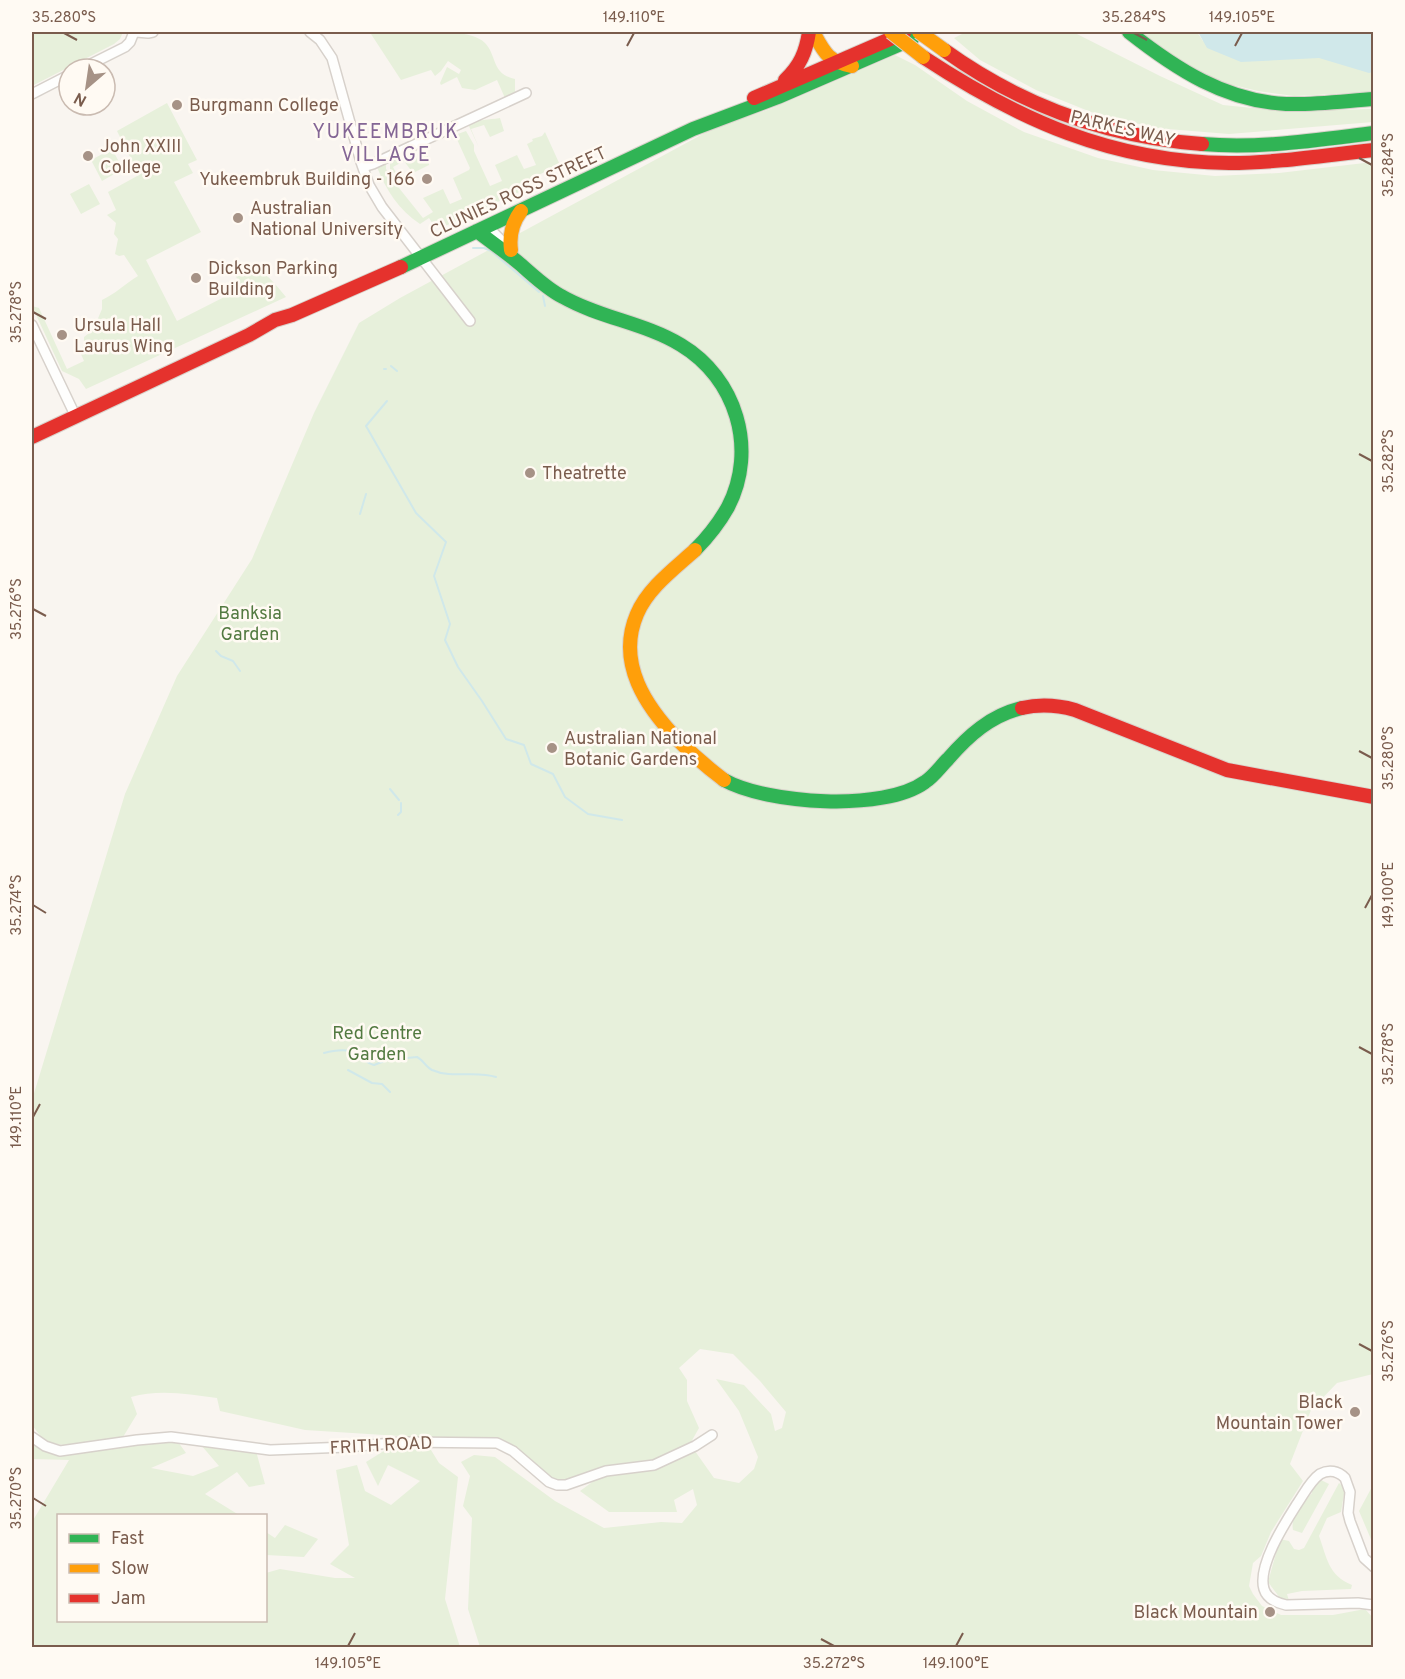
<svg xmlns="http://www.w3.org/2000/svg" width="1405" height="1679" font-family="Overpass,sans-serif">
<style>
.green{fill:#e7f0db;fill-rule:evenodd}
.water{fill:#d0e8ea}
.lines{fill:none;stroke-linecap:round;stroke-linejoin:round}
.stream{stroke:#d0e8ea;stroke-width:2}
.street-casing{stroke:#d7d1cb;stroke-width:12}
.fast-casing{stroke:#d9d2cb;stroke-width:16}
.slow-casing{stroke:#d9d2cb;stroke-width:16}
.jam-casing{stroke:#d9d2cb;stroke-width:16}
.street{stroke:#fefefd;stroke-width:9}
.fast{stroke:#30b455;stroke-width:14}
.slow{stroke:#ff9f0a;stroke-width:14}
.jam{stroke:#e5322d;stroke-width:14}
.slow-bridge-casing{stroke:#dad1cc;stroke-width:16;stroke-linecap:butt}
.slow-bridge{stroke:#ff9f0a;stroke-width:14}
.ticks{fill:none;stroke:#7a5c4d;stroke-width:2}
.poi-dot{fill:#a69286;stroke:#fffaf3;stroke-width:2}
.labels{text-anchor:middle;stroke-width:5;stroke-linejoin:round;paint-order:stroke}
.poi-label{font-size:18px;fill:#7a5c4d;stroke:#fffaf3;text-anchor:start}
.street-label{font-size:18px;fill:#7a5c4d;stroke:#fffaf3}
.park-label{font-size:18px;fill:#537a41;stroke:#fffaf3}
.neighbourhood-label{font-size:20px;letter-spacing:1.5px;fill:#846695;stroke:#fffaf3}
.neatline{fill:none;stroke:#7a5c4d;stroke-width:2}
.ticks-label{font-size:15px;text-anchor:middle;fill:#7a5c4d}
</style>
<rect width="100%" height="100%" fill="#f9f5f0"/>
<!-- green -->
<path class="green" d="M32,32H123L120,39L114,44L32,86Z
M380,32H462L457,33C466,34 478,36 485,43C497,55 491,74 515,79V93L505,98L497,80L475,90L462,88L457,77L441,85L440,83L447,67L459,74L461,70L448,61L441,71L435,76L431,70L401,80L371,34H379Z
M966,32H1073L1160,76L1223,105L1282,111L1373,109V122L1229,134L1155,128L1091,112L1036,90L980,60L954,38Z
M1137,32H1197L1203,41L1373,62V92L1294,96L1258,91L1212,80Z
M895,55L915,65L967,101L1024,132L1098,158L1153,170L1215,176L1279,173L1373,162V1374L1337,1383L1311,1410L1290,1464L1303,1481L1271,1532L1261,1556L1253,1563L1249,1586L1253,1594L1262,1606L1281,1615H1333L1365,1609L1373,1618V1647H480L468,1609L472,1518L463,1506L470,1476L461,1462L474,1455L495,1457L555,1501L604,1528L661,1522L682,1523L697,1505L693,1489L674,1500L677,1512H609L580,1491L606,1472L630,1469L606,1466L562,1481L546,1476L510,1443L305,1430L220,1411L217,1398C188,1394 159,1389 131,1397L137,1414L123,1437L70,1446L45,1442L32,1425V1100L125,794L177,676L252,559L314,413L359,323L400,298L714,128L770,109ZM700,1349L733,1354L760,1381L786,1412L782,1428L775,1431L771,1414L744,1385L716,1379L739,1411L758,1457L754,1469L739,1483L714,1478L690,1444L699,1428L687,1401V1380L679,1368Z
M167,103L197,160L188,164L193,173L174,182L201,232L146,260L177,321L242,288L232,269C258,260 271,279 286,297L86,389L79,379L62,371L32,306L39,308L67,369L84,361L80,352L84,345V337L93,330L102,309V300C115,294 125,284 138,276L124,255L119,256L115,254L118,239L114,234L116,223L107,215L116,210L108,192L139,175L117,131Z
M500,118L504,131L490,137L484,125L471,129L479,148L468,124C479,119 488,120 500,118Z
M466,131L474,145V151L490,186L502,181L495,165L517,155L524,169L536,165L527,144L533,141L532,139L542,136L545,132L560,165L534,177L537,184L443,227L441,223L433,224L429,218L420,224C399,210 386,190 377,167L384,163L386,164V169L389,173L388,174L401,186L399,188L423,218L433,212L423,198L443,189L450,204L462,199L453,178L469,170L470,168L455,135Z
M112,149L123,169L102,181L91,160Z
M426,152L429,159V165L413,173L404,161L393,167L400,180L390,169V162L395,159Z
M89,184L100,204L81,214L70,194Z
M176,1439L186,1453L151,1468L193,1476L219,1466L201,1445L256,1451L265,1484L249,1487L237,1472L205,1494L239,1515L58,1516V1620H266V1573L280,1569L335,1578H355L330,1564L349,1545L336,1470L357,1465L365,1491L391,1505L420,1481L388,1465L378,1486L366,1462L387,1449L431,1450L439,1463L458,1477L445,1599L460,1647H32V1522L69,1460L32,1459V1444L56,1453Z
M1321,1480L1329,1484L1302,1533L1293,1530C1290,1516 1303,1503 1312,1493V1487Z
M1373,1481V1544L1359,1511L1373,1485Z
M1339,1483L1345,1488L1341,1512L1327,1518L1319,1536C1327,1558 1328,1575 1352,1585L1351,1589L1302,1591L1287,1594L1289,1601L1280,1598L1268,1582L1280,1539L1289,1541L1294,1549L1299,1550L1304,1548Z
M285,1525L318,1539L304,1557L266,1555V1532L275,1538Z"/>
<!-- water -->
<path class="water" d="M1198,32H1373V72L1369,73L1319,58L1241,62L1207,48Z"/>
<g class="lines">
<!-- stream -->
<path class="stream" d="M473,248H484L491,251L539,292
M543,296L545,306
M391,366L397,371
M384,369H386
M387,401L366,426L416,513L446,542L434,576L450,624L445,640L458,667L482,701L506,739L524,745L531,764L553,774L565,797L588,814L622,820
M360,514L366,494
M216,651L221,656L233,661L240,671
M390,789L399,800
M398,815L401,812V803
M324,1053C335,1050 348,1048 358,1054C364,1058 366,1063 374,1065L387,1060L417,1057C423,1060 426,1067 432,1070C452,1079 476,1070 496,1077
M348,1070L372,1083L382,1084L390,1092"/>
<defs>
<path id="street" d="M136,32L148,33L153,32
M310,32L320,40L332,58L361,162L369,185L382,207L470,321
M81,69L125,47L130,42L134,32
M32,94L69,75
M363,167L373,164L526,93
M487,226L511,250
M32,325L75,415
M32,1437L45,1446L60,1451L137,1440L171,1437L270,1450L347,1447L403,1442L497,1443L513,1451L549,1482L557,1485H566L606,1471L654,1465L695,1446L712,1435
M1374,1567L1364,1558L1350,1521L1348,1513L1350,1492L1345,1478C1338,1471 1329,1469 1320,1474C1310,1481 1304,1494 1297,1504C1285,1523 1257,1566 1264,1589C1267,1599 1277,1603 1286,1605L1358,1603L1374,1605"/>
<path id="fast" d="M1129,32C1176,69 1225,101 1286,104C1315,105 1345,101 1374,99
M1202,144C1260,149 1316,140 1374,133
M477,231C491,242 506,252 520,264C534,276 547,289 563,297C600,318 645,323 681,345C736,378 758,449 728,507C719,523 708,537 695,550
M401,267L693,129L778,97L912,39
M724,780C767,804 884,812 925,782C934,776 940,767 948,759C968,736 991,715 1022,708"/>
<path id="slow" d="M813,32C824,52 828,62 852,66
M511,250C509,235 512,223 521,211
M695,550C674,569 648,588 637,614C616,663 646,707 679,741C693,755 708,768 724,780"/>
<path id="jam" d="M944,50C1022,106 1106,137 1202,144
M923,57C1019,120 1112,162 1229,163C1277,163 1326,155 1374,150
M785,80C800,66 806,52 809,32
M754,98L904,33
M32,437L249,335L275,320L292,315L401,267
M1022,708C1040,704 1057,705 1075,710L1227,770L1374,797"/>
</defs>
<!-- street casing -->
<use href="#street" class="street-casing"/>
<!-- fast casing -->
<use href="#fast" class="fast-casing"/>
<!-- slow casing -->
<use href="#slow" class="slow-casing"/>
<!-- jam casing -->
<use href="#jam" class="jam-casing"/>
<!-- street -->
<use href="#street" class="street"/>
<!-- fast -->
<use href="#fast" class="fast"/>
<!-- slow -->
<use href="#slow" class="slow"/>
<!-- jam -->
<use href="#jam" class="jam"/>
<defs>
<path id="slow-bridge" d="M891,32L923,57
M919,32L944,50"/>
</defs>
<!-- slow-bridge casing -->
<use href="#slow-bridge" class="slow-bridge-casing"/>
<!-- slow-bridge -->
<use href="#slow-bridge" class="slow-bridge"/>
</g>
<!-- ticks -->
<path class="ticks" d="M64,33L77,40M1134,33L1147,40M627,46L634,33M1235,46L1242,33M1359,158L1372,165M33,312L46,319M1359,454L1372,461M33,609L46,616M1359,751L1372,758M33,905L46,913M1365,908L1372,895M1359,1047L1372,1054M33,1117L40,1104M1359,1344L1372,1351M33,1498L46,1506M821,1639L834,1646M348,1646L355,1633M956,1646L963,1633"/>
<!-- markers -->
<g class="poi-dot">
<circle cx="177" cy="105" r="6"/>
<circle cx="88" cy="156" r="6"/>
<circle cx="427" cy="179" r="6"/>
<circle cx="238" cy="218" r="6"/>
<circle cx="196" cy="278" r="6"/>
<circle cx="62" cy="335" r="6"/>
<circle cx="530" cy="473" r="6"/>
<circle cx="552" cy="748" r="6"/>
<circle cx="1355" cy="1412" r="6"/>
<circle cx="1270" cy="1612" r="6"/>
</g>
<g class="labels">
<!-- poi labels -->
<g class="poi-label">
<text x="189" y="111">Burgmann College</text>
<text x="100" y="152">John XXIII<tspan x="100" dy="21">College</tspan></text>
<text x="415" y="185" text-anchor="end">Yukeembruk Building - 166</text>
<text x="250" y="214">Australian<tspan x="250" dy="21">National University</tspan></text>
<text x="208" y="274">Dickson Parking<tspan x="208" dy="21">Building</tspan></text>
<text x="74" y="331">Ursula Hall<tspan x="74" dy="21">Laurus Wing</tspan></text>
<text x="542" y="479">Theatrette</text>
<text x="564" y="744">Australian National<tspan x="564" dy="21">Botanic Gardens</tspan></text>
<text x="1343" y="1408" text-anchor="end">Black<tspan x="1343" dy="21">Mountain Tower</tspan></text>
<text x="1258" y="1618" text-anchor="end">Black Mountain</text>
</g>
<!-- street labels -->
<g class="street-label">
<text transform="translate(1123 128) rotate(13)" y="6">PARKES WAY</text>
<text transform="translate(518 192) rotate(-25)" y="6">CLUNIES ROSS STREET</text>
<text transform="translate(381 1445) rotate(-3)" y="6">FRITH ROAD</text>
</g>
<!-- park labels -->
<g class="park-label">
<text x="250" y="619">Banksia<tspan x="250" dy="21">Garden</tspan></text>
<text x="377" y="1039">Red Centre<tspan x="377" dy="21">Garden</tspan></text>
</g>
<!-- neighbourhood labels -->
<g class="neighbourhood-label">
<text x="386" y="138">YUKEEMBRUK<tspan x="386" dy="23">VILLAGE</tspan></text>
</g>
</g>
<!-- border -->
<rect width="1405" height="1679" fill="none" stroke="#fffaf3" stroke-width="66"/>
<!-- legend -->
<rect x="57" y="1514" width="210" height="108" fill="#fffaf3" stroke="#cabbb1" stroke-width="1.5"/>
<rect x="69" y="1534" width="30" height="9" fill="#30b455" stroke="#cabbb1" stroke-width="1.5"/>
<text x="111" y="1544" font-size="18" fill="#7a5c4d">Fast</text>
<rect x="69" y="1564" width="30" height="9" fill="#ff9f0a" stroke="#cabbb1" stroke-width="1.5"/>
<text x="111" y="1574" font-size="18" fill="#7a5c4d">Slow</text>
<rect x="69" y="1594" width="30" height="9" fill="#e5322d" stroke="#cabbb1" stroke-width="1.5"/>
<text x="111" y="1604" font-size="18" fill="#7a5c4d">Jam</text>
<!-- north arrow -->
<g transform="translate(87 87) rotate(209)"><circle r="28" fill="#fffaf3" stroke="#cabbb1" stroke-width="1.5"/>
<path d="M0-4.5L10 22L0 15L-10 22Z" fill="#a69286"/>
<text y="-9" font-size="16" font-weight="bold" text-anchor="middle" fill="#7a5c4d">N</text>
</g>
<rect x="33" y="33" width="1339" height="1613" class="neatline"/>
<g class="ticks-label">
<text x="64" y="22">35.280°S</text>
<text x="634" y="22">149.110°E</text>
<text x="1134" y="22">35.284°S</text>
<text x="1242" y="22">149.105°E</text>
<text transform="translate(1388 165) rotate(-90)" y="5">35.284°S</text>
<text transform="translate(16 312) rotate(-90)" y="5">35.278°S</text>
<text transform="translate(1388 461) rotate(-90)" y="5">35.282°S</text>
<text transform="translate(16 609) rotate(-90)" y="5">35.276°S</text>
<text transform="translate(1388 758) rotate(-90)" y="5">35.280°S</text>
<text transform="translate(1388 895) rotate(-90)" y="5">149.100°E</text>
<text transform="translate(16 905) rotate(-90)" y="5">35.274°S</text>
<text transform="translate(1388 1054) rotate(-90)" y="5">35.278°S</text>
<text transform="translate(16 1117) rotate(-90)" y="5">149.110°E</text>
<text transform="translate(1388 1351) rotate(-90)" y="5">35.276°S</text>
<text transform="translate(16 1498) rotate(-90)" y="5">35.270°S</text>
<text x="348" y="1668">149.105°E</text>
<text x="834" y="1668">35.272°S</text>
<text x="956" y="1668">149.100°E</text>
</g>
</svg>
